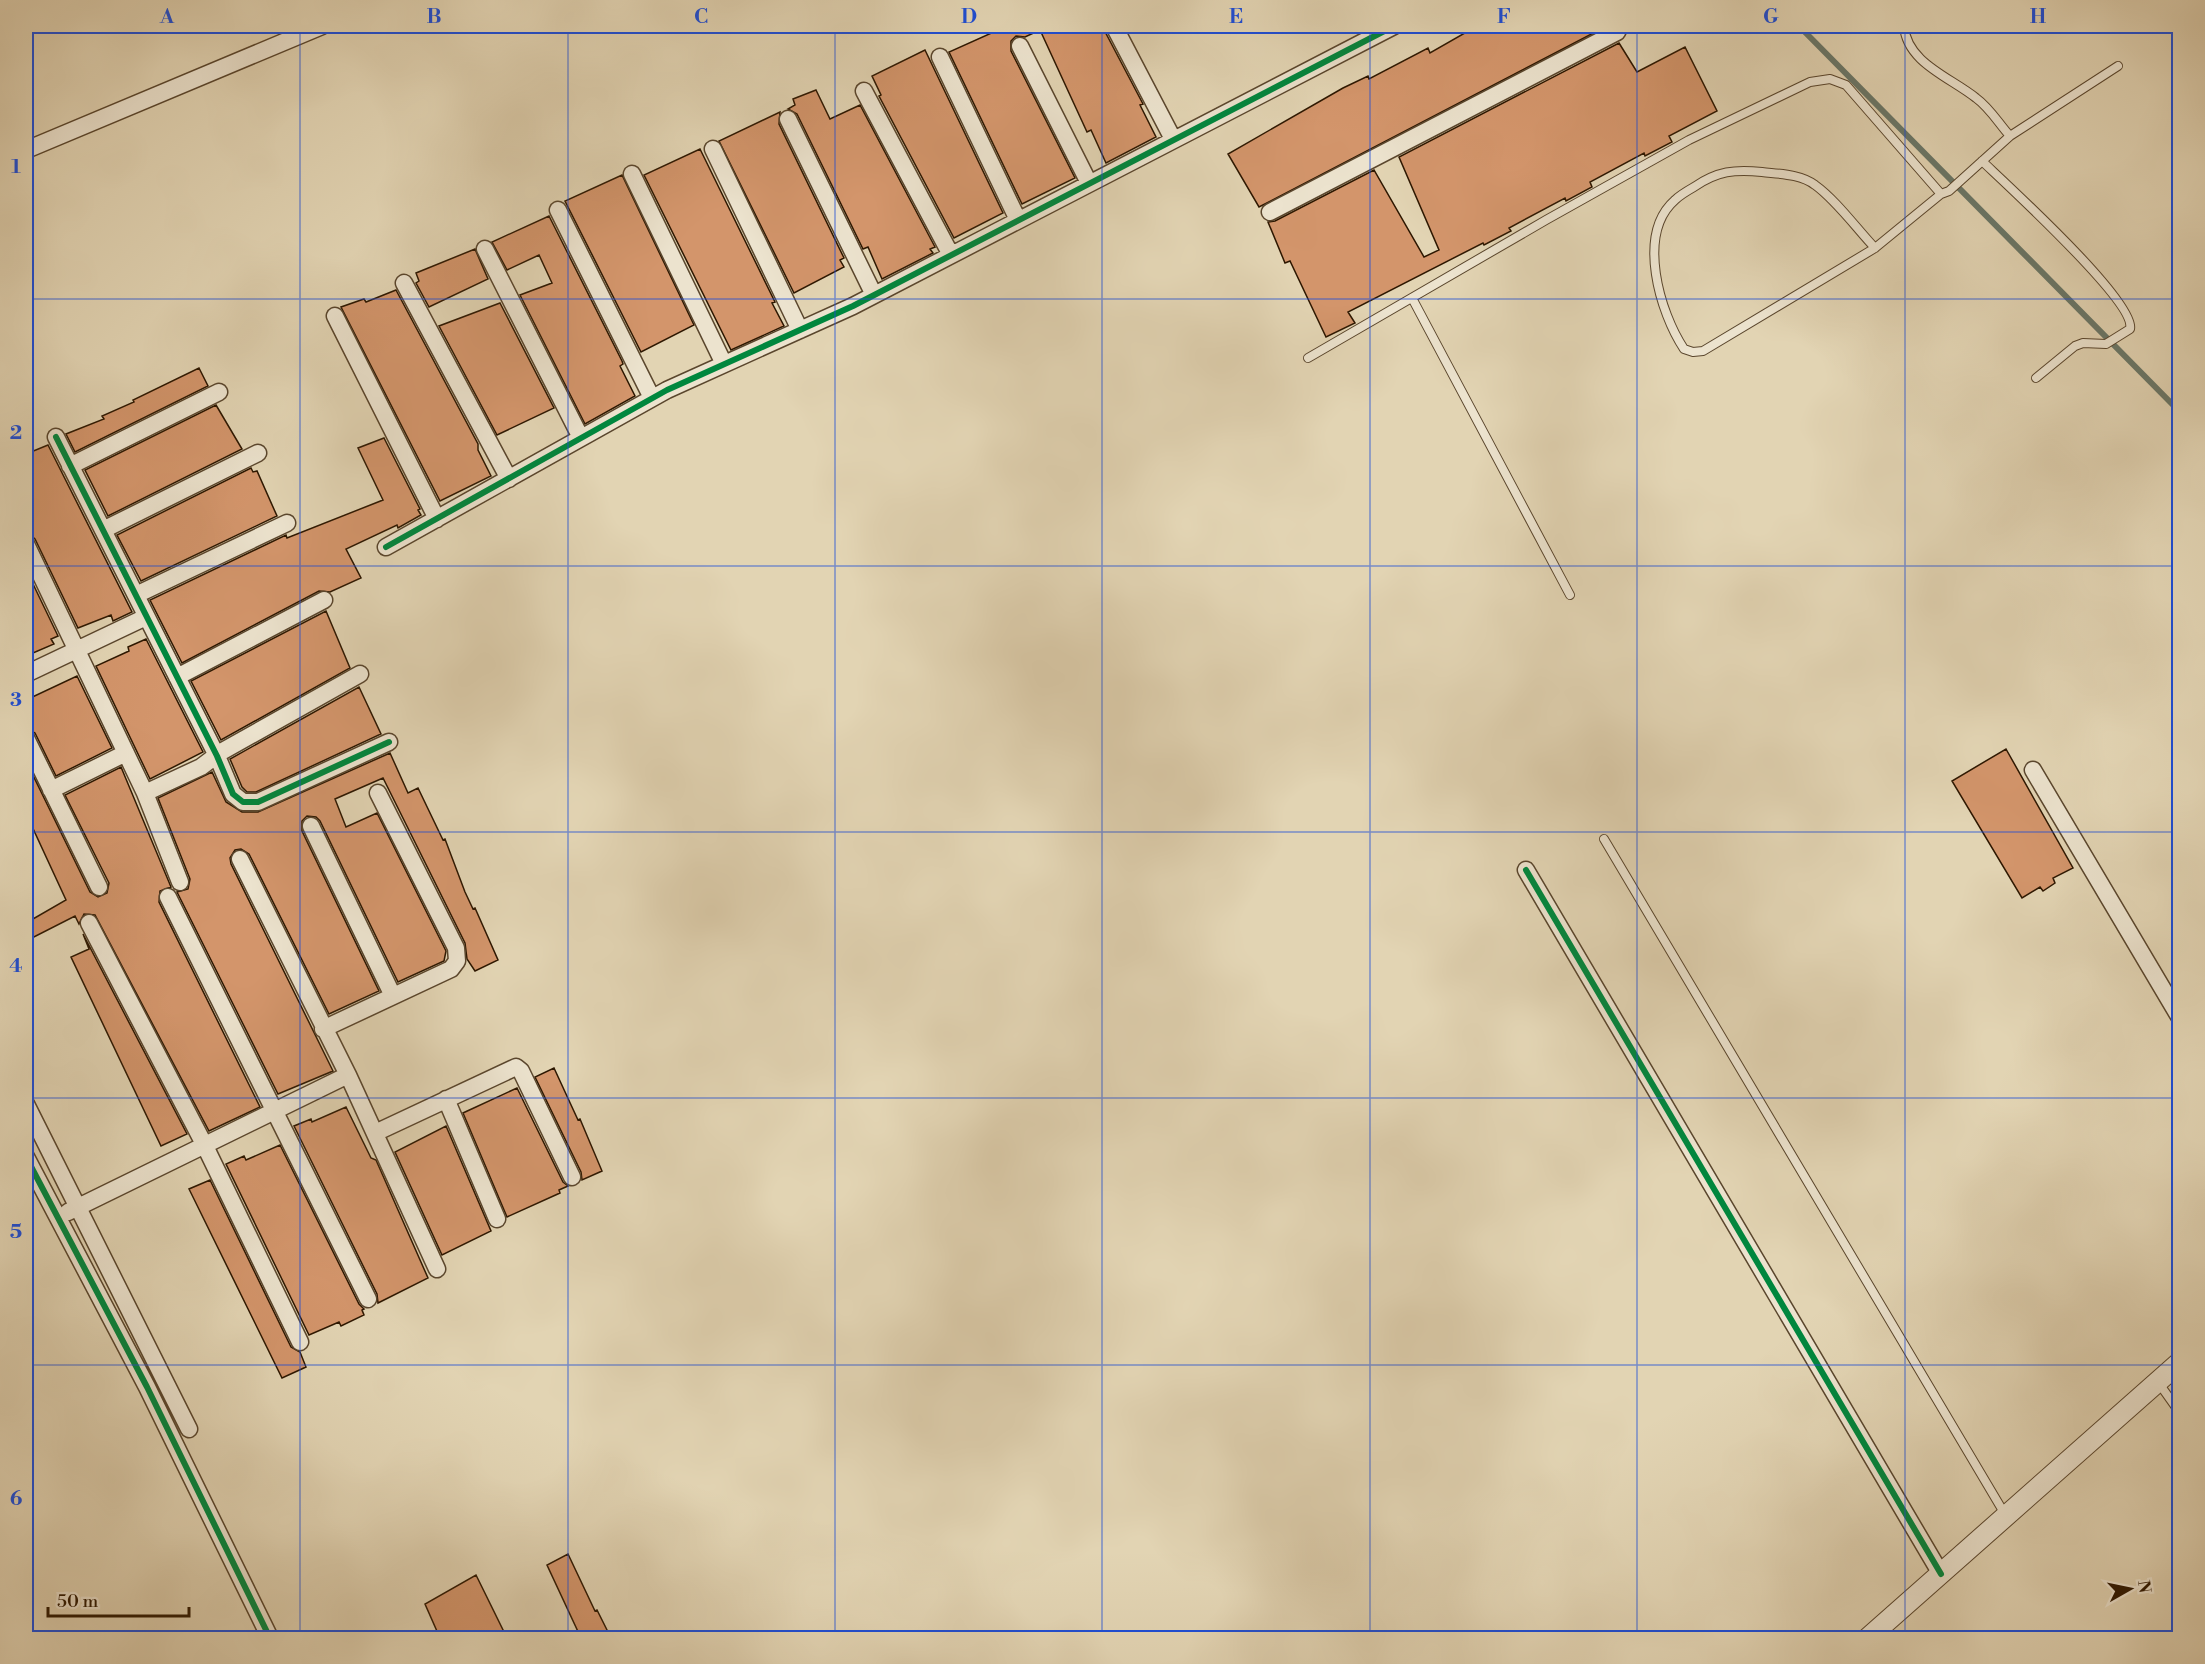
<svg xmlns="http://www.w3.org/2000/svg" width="2205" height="1664" font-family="'Libre Bodoni',serif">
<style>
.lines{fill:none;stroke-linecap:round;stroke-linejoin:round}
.stream{stroke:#6b7869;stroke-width:6}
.building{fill:#d3956b;stroke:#2d1700;stroke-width:1.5}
.service-casing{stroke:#5a462d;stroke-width:10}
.minor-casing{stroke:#5a462d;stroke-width:19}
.tertiary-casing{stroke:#5a462d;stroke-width:22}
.service{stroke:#ece3ce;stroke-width:8}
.minor{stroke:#ece3ce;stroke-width:16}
.tertiary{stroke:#ece3ce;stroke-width:20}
.cycleway-casing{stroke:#ece3ce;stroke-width:10}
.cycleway{stroke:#00873e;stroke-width:6}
.grid{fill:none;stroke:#1d4ed8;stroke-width:1.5;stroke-opacity:0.55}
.neatline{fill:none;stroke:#1d4ed8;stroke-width:2}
.grid-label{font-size:20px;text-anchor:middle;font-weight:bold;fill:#1d4ed8}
</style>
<rect width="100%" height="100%" fill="#e2d4b3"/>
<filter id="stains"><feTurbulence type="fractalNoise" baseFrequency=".00333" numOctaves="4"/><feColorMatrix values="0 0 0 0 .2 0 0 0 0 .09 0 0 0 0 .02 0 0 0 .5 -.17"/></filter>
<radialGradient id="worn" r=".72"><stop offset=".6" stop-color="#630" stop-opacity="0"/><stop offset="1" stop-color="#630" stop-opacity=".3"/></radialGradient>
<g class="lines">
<!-- stream -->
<path class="stream" d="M1799,26L2180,412"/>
</g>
<!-- building -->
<path class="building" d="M1007,26H1102L1143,104L1140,105L1156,137L1106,163L1091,130L1087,132L1040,30L1025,37L1016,36L1011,41V51L1075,178L1022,204L949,52Z
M1477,26H1607L1259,207L1228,154L1343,88L1368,76L1369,79L1428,48L1430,53Z
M1619,43L1637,72L1685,47L1717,111L1669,136L1672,142L1645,156L1644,153L1590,182L1592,187L1566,201L1565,198L1509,228L1511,231L1484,245L1483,243L1348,312L1355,323L1326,337L1290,261L1285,263L1268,222L1275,221L1374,170L1424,257L1439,250L1399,157Z
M925,50L1003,213L954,238L879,96L881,95L872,76Z
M816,90L830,119L860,105L935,247L930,249L933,253L882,279L868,247L863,249L797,114L788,109L795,105L793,99Z
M780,112L779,124L844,258L840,260L844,267L794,293L719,141Z
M700,149L775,302L772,303L784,326L731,350L644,175Z
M622,175L694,325L641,352L565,201Z
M549,216L622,361L623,364L620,366L635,396L585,424L520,295L552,283L539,255L507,270L492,242Z
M475,249L488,279L429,307L416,283L419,281L416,273Z
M396,290L478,444V450L491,476L440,501L341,307L364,299L366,302Z
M500,303L554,408L497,435L439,326Z
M199,368L208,386L75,452L66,434L104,419L102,416L134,402L133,400Z
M216,405L242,449L108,516L85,470Z
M384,438L420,509L418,510L421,515L398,528L397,525L346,549L361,578L330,592L319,591L182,663L150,600L286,535L287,538L383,500L358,448Z
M48,445L132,612L113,621L111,615L78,628L35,539L26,531V454Z
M251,468L253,472L257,471L277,516L141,581L117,535Z
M33,584L58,636L51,639L54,644L33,653L26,636V588Z
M326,611L350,668L221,740L191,681Z
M146,639L203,752L150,779L96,666L129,651L128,647Z
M77,676L112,748L56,776L35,733L26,728V700Z
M359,687L381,734L256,792H247L242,787L230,759Z
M2006,749L2073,868L2053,878L2055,883L2043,891L2040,887L2022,898L1952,781Z
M390,753L408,793L418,788L443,840L445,839L465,892L473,909L475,908L498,960L475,971L467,959L465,943L383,778L335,799L346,827L377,813L446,951L444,961L398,982L320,821L316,817L307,816L302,821V831L379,991L329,1014L249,854L241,849L235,850L230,858L231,864L333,1071L278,1094L177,892L188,889L190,879L158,798L212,772L226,802L242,812H258Z
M26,761L90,892L98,897L107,893L109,883L65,795L121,767L171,887L160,891L159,902L260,1107L209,1131L95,915L84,914L79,924L75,916L26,941V923L66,900L29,820L26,821Z
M83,934L187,1134L161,1146L71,957L89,949Z
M554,1068L578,1120L580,1119L602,1171L582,1180L581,1172L535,1077Z
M517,1088L563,1182L568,1186L559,1190L560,1193L507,1217L463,1113Z
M346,1107L371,1158L376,1160L428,1278L378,1303L377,1294L294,1126L311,1119L312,1122Z
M446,1126L491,1231L442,1255L395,1152Z
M280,1145L359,1304L364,1309L362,1310L364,1315L341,1326L339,1322L309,1335L226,1164L244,1156L246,1160Z
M210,1180L291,1347L300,1352L306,1367L282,1378L189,1189Z
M568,1554L595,1611L597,1610L611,1638H581L547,1565Z
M476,1575L507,1638H440L425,1604Z"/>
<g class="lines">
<defs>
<path id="service" d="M1904,26C1907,63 1950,77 1976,98C1990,108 1999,124 2010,136
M1982,161C2006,184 2137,303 2130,329L2106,344L2083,343L2075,346L2036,378
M1875,248C1857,229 1836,200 1815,185C1801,174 1779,174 1762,172C1735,169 1717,171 1694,187C1687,191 1680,195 1675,200C1636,234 1660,313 1684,349L1693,352L1703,351L1875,248L1941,194
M1412,298L1570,595
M1308,358L1546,220L1689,140L1810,82L1830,79L1846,85L1941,194L1949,191L2010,136L2118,66
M1604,839L2006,1516
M2158,1382L2180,1413"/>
<path id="minor" d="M1114,26L1173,139
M1020,46L1089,183
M940,57L1018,220
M864,91L951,255
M788,119L874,295
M713,149L800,330
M26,150L322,26
M632,174L724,364
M558,210L652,398
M1270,212L1617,32L1620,26
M485,249L581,438
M404,283L509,479
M335,316L437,519
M56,437L217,756L233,794L243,802H258L389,742
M70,466L219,392
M103,530L258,453
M26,544L145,793L180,882
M386,547L667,390L853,306L1394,26
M136,595L287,523
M26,674L146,617
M177,677L324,600
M26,738L99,887
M2033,770L2180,1018
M51,790L126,753
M145,793L201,767L221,752L360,674
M311,826L393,996
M240,859L348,1075L437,1269
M1526,870L1941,1574
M168,897L368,1299
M89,923L205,1146L300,1342
M323,1029L451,969L457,961L456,948L378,793
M446,1099L497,1219
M26,1104L189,1429
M375,1133L516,1067L521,1071L572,1177
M26,1157L147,1387L270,1638
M68,1212L348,1075"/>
<path id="tertiary" d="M1868,1638L2180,1362"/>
</defs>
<!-- service casing -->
<use href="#service" class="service-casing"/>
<!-- minor casing -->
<use href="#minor" class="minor-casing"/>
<!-- tertiary casing -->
<use href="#tertiary" class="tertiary-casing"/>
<!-- service -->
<use href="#service" class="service"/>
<!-- minor -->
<use href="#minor" class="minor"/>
<!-- tertiary -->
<use href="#tertiary" class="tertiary"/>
<defs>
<path id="cycleway" d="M56,437L217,756L233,794L243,802H258L389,742
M386,547L667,390L853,306L1394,26
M1526,870L1941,1574
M26,1157L147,1387L270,1638"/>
</defs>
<!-- cycleway casing -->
<use href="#cycleway" class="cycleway-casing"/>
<!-- cycleway -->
<use href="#cycleway" class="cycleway"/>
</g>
<!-- grid -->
<path class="grid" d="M300,26V1638M568,26V1638M835,26V1638M1102,26V1638M1370,26V1638M1637,26V1638M1905,26V1638M26,299H2180M26,566H2180M26,832H2180M26,1098H2180M26,1365H2180"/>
<!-- margin -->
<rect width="2205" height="1664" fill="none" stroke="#e2d4b3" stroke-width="66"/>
<!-- north arrow -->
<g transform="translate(2130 1589) rotate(81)" stroke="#ece3ce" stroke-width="4.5" paint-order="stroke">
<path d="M0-4.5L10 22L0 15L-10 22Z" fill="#2d1700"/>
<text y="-9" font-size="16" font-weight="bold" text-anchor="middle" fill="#2d1700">N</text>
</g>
<!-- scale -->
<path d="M48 1607v9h141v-9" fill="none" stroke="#2d1700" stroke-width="3"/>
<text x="57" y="1607" font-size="18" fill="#2d1700" stroke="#ece3ce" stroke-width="4.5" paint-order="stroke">50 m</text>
<rect x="33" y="33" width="2139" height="1598" class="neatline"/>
<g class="grid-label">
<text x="167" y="23">A</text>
<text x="434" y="23">B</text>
<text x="701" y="23">C</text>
<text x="969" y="23">D</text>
<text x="1236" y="23">E</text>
<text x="1504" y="23">F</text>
<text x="1771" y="23">G</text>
<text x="2038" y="23">H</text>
<text x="16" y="173">1</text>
<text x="16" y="439">2</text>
<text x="16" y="706">3</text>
<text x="16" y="972">4</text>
<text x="16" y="1238">5</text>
<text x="16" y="1505">6</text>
</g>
<rect width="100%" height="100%" filter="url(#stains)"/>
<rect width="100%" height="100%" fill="url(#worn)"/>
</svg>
